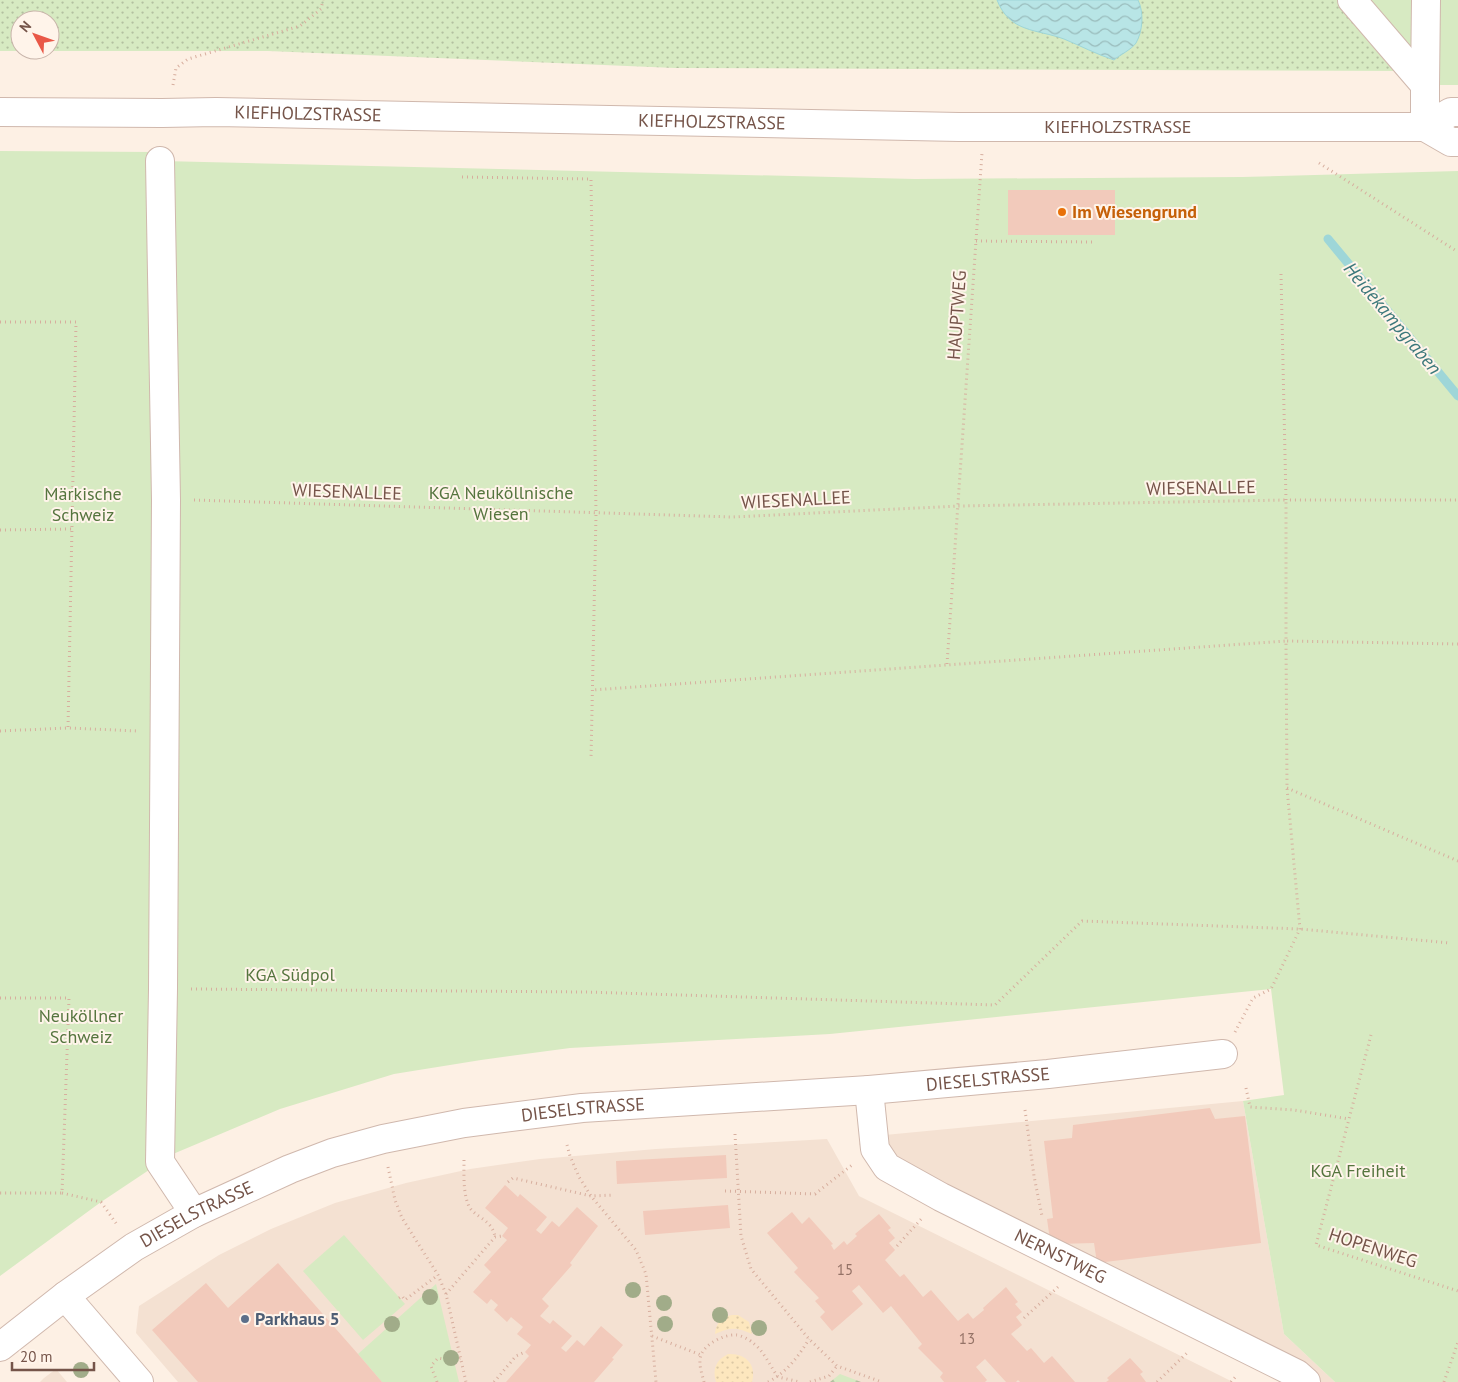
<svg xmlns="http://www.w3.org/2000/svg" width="1458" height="1382" font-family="'PT Sans',sans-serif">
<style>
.residential{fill:#f4e1d2}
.grass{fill:url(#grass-dots);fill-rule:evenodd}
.forest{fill:url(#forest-firs)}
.sand{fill:url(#sand-dots)}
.green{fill:#d7eac2}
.water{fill:url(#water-waves);stroke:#9ed6d8}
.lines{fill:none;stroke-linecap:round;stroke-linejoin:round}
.stream{stroke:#9ed6d8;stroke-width:9}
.building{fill:#f2cabb}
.minor-casing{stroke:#d0b8ad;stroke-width:30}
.path{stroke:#d7ae9e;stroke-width:3;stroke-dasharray:1 4;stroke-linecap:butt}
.minor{stroke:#fff;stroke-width:28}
.tree{fill:#a1ac89}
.food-dot{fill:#e8710a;stroke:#fff4ea;stroke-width:2}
.service-dot{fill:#5c6f8a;stroke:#fff4ea;stroke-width:2}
.labels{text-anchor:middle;stroke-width:4;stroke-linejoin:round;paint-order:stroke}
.number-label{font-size:15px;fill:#947266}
.street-label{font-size:18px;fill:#755449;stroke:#fff4ea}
.food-label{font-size:18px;font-weight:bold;fill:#c56008;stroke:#fff4ea;text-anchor:start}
.park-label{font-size:18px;fill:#55753e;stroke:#fff4ea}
.service-label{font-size:18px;font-weight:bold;fill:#4e5e75;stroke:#fff4ea;text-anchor:start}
.water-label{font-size:19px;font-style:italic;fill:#3c787b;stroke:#fff4ea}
</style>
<defs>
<pattern id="grass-dots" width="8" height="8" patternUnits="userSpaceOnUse" patternTransform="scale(1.25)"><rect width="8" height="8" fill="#d7eac2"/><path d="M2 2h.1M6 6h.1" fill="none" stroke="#b3c0a0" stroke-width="1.8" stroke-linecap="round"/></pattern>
<pattern id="forest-firs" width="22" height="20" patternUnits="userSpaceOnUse" patternTransform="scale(1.25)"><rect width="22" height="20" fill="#d7eac2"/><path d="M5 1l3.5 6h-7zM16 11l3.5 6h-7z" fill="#b3c0a0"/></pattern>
<pattern id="sand-dots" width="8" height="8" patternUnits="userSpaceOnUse" patternTransform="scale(1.25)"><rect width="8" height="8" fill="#fde7be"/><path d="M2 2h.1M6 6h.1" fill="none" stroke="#dcc8a5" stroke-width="1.8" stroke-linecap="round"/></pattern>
<pattern id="water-waves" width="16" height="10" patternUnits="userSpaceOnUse" patternTransform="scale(1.25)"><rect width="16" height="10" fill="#b8e5e6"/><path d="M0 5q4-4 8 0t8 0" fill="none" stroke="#9abcbc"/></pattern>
</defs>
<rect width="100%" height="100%" fill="#fdf0e4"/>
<!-- residential -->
<path class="residential" d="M1243,1101L1284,1334L1335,1382H1289L877,1176L859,1144L864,1137Z
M827,1139L859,1196L1233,1382H178L136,1333L139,1306L219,1255L271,1229L335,1203L406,1183L470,1169L540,1159L656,1149Z
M56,1369L67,1382H40L44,1378Z"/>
<!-- grass -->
<path class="grass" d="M0,0H1356L1401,71L675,68L268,51H0ZM20,20H50V50H20Z"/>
<!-- forest -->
<path class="forest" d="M840,1374L861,1382H830Z"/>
<!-- sand -->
<path class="sand" d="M732,1315H738L749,1322L752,1334C736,1327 731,1327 715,1334C716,1323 721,1317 732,1315Z
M728,1354C746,1353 757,1365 752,1382H716C712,1369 716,1360 728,1354Z"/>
<!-- green -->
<path class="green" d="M1367,0H1458V85H1439Z
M0,151L154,152L163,161L915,179L1242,177L1458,171V1382H1335L1284,1334L1243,1101L1284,1095L1271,989L830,1034L570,1048L481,1060L394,1074L280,1109L173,1154L101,1202L0,1276Z
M344,1235L405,1304L363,1340L303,1271Z
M436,1284L459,1382H382L358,1354Z"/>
<!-- water -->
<path class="water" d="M997,0H1138C1144,12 1143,31 1136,43C1132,49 1120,55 1114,60C1096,54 1081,46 1064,39C1037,29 1010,33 997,0Z"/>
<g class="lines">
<!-- stream -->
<path class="stream" d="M1328,239L1458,396"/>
</g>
<!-- building -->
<path class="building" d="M1008,190H1115V235H1008Z
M1210,1108L1215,1119L1245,1116L1261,1243L1097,1263L1094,1243L1057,1244L1050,1240L1047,1219L1053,1218L1044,1141L1072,1138L1073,1125Z
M726,1155L727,1178L617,1184L616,1161Z
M505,1185L518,1197L520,1194L547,1217L536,1230L541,1234L552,1221L559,1227L577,1207L598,1226L570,1263L572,1265L542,1299L549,1306L540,1316L550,1324L553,1320L572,1336L561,1348L566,1352L577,1340L584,1346L601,1326L623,1345L612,1358L614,1359L594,1382H506L529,1356L525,1352L531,1345L517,1334L523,1327L511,1317L507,1322L494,1310L498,1305L491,1299L487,1304L473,1292L491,1272L484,1265L507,1240L502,1236L508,1228L485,1208Z
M728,1205L730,1228L645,1235L643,1211Z
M792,1212L802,1224L809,1217L833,1244L831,1245L834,1250L844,1241L847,1245L857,1236L855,1234L879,1214L891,1228L888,1230L895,1238L889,1243L895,1250L885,1260L900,1277L904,1274L923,1297L931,1290L958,1321L968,1313L973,1319L984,1310L983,1308L1006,1287L1018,1302L1015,1304L1022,1312L1016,1317L1022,1325L1011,1334L1027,1351L1031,1348L1044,1363L1052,1356L1075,1382H1020L1018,1380L1016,1382H1006L985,1359L976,1367L987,1380L985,1382H944L940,1377L943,1373L918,1348L922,1344L891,1306L883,1313L859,1285L852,1291L863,1304L832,1331L820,1317L825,1312L815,1301L819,1298L794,1272L798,1268L767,1233Z
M278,1263L358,1354L382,1382H198L152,1330L206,1283L228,1308Z
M1130,1358L1143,1372L1140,1374L1146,1382H1106L1109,1380L1107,1378Z"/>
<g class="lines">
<defs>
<g id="minor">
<path d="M1352,0L1425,85V127"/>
<path d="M1425,85L1426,0"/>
<path id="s1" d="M0,112L162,113L216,112L959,127H1425L1451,142H1458"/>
<path d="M1425,127L1451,112H1458"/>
<path d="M160,161L166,500L163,989L160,1162L194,1213"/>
<path id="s2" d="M869,1090L875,1149L887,1167L941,1197L1297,1374L1306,1382"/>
<path d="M65,1296L139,1382"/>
<path id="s3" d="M0,1347L65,1296L134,1247L194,1213L290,1169L332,1153L383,1139L464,1123L582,1108L869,1090L1048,1074L1223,1054"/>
</g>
</defs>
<!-- minor casing -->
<use href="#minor" class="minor-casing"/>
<!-- path -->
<path class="path" d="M173,85L176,68L188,59L300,26L321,9L323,0
M1319,163L1458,252
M462,177L591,179L596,514L591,759
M976,241L1093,242
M1281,274L1286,500H1458
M0,322H76L68,728
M194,500L732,517L958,506L1286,500V641L592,690
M0,530L72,529
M947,664L982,153
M0,731L68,728L138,731
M1287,788L1458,861
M191,989L586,992L995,1005L1082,921L1300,929L1450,943
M0,998H69L62,1193H0
M1235,1032L1253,998L1271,989L1300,929L1287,788L1286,641L1458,644
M1371,1035L1316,1245L1458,1291
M1246,1088L1250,1107L1294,1110L1349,1119
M1025,1110L1034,1176L1042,1216
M735,1134L741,1236L751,1269L809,1339L837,1366L882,1382
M567,1145L570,1156L579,1177L591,1196L636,1250L646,1274L656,1382
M464,1160C464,1174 463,1191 468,1204C472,1217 492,1218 495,1237
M388,1167L395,1200L402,1218L438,1275L446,1294L466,1382
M508,1182L513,1178L591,1196L614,1195
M725,1191L815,1194L852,1165
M62,1193L101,1202L118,1226
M897,1246L923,1217
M446,1294L495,1237L502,1236
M399,1298L402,1296L405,1300L438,1275
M1024,1318L1058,1287
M652,1336L701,1355
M437,1382L431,1366L438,1358L454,1361L460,1358
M494,1382L516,1356L525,1352
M704,1382C702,1374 698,1363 701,1355C705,1344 724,1334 736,1335C741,1335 750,1340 753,1343C764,1351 770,1366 778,1377L800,1382
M768,1382C786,1373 799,1356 809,1339
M810,1382L829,1376L837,1366
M1157,1382L1189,1351
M1231,1382L1237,1375
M1444,1382L1458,1342"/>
<!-- minor -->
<use href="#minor" class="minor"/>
</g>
<!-- trees -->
<g class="tree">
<circle cx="633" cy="1290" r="8"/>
<circle cx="430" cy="1297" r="8"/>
<circle cx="664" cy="1303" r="8"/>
<circle cx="720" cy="1315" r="8"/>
<circle cx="392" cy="1324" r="8"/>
<circle cx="665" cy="1324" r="8"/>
<circle cx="759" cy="1328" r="8"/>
<circle cx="451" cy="1358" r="8"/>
<circle cx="81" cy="1370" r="8"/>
</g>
<!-- markers -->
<circle class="food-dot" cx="1062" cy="212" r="5"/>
<circle class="service-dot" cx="245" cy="1319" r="5"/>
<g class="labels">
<!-- number labels -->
<g class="number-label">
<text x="845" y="1275">15</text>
<text x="967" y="1344">13</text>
</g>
<!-- street labels -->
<g class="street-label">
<text dy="6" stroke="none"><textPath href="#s1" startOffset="308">KIEFHOLZSTRASSE</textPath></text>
<text dy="6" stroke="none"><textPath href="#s1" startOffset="712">KIEFHOLZSTRASSE</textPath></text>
<text dy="6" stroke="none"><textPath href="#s1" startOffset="1118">KIEFHOLZSTRASSE</textPath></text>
<text transform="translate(957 315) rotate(-86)" y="6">HAUPTWEG</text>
<text transform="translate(1201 488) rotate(-1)" y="6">WIESENALLEE</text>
<text transform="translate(347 492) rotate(2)" y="6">WIESENALLEE</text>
<text transform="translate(796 500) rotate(-3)" y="6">WIESENALLEE</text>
<text dy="6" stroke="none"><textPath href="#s3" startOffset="1048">DIESELSTRASSE</textPath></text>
<text dy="6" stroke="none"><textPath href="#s3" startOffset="642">DIESELSTRASSE</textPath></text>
<text dy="6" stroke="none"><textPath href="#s3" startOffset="238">DIESELSTRASSE</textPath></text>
<text transform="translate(1373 1248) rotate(18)" y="6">HOPENWEG</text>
<text dy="6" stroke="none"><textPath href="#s2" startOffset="276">NERNSTWEG</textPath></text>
</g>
<!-- food labels -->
<g class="food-label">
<text x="1072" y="218">Im Wiesengrund</text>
</g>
<!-- park labels -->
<g class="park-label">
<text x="501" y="499">KGA Neuköllnische<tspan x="501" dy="21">Wiesen</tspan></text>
<text x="83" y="500">Märkische<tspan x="83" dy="21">Schweiz</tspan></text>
<text x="290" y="981">KGA Südpol</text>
<text x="81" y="1022">Neuköllner<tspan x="81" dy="21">Schweiz</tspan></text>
<text x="1358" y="1177">KGA Freiheit</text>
</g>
<!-- service labels -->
<g class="service-label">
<text x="255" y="1325">Parkhaus 5</text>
</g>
<!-- water labels -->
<g class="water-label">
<text transform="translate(1393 318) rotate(50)" y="7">Heidekampgraben</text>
</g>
</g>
<!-- north arrow -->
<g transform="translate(35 35) rotate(311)"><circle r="24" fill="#fff4ea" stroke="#c8b4aa"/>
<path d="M0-4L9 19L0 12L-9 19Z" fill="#e95847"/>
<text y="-8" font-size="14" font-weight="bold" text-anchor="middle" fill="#755449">N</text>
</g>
<!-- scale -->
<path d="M12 1362v8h82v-8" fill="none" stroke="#755449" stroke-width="2.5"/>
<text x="20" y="1362" font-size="15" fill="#755449" stroke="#fff4ea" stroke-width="4" paint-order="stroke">20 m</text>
</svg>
